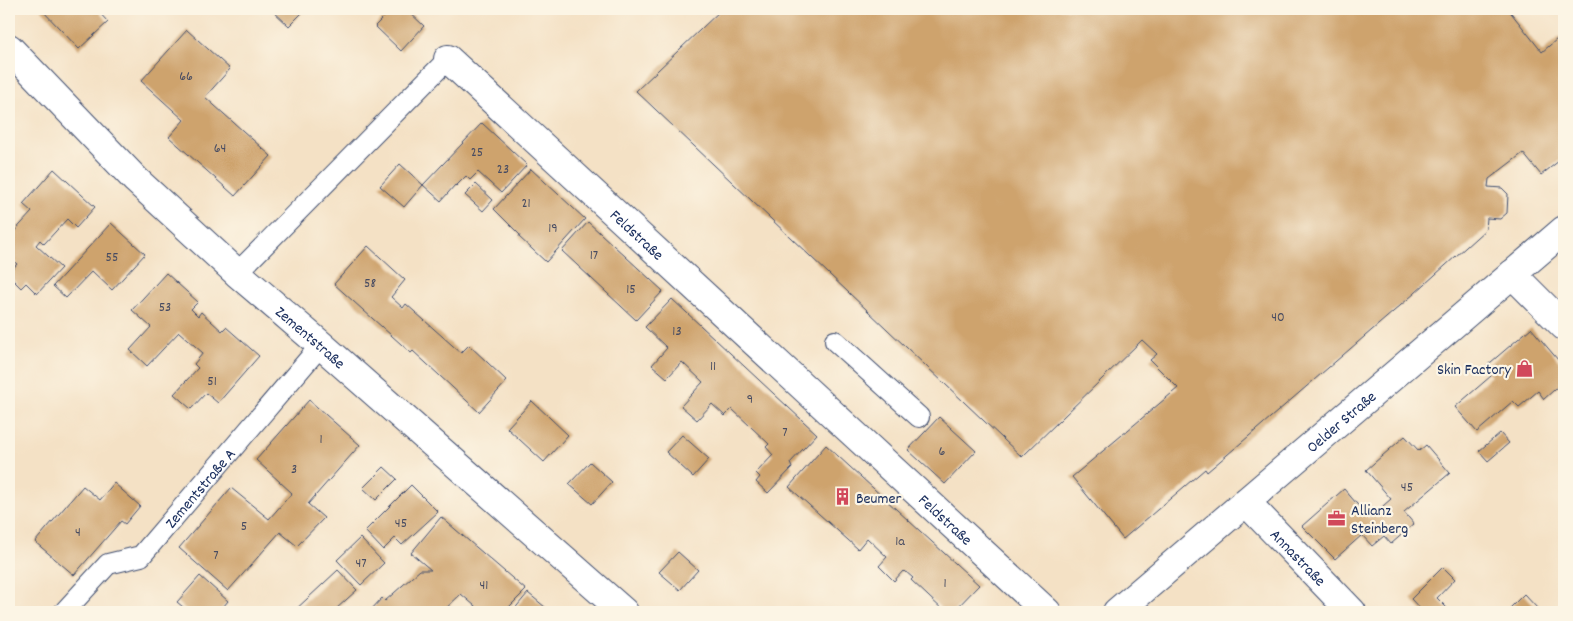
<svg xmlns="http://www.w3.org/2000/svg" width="1573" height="621" font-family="Dekko,sans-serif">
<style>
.building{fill:#cea36d}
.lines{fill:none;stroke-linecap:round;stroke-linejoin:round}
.lane-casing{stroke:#3c4a6d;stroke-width:22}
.street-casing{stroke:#3c4a6d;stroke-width:30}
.secondary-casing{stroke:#3c4a6d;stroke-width:30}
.lane{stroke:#fff;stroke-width:20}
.street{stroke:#fff;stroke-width:28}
.secondary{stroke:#fff;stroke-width:28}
.labels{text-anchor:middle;stroke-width:4.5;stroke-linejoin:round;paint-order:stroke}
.number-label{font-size:14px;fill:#484c62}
.street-label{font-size:16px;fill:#1b2f5e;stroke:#fcf5e5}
.poi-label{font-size:16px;fill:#1b2f5e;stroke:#fcf5e5;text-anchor:start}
</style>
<rect width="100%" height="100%" fill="#fcf5e5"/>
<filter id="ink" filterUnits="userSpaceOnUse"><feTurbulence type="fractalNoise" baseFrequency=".02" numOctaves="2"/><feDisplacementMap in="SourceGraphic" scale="10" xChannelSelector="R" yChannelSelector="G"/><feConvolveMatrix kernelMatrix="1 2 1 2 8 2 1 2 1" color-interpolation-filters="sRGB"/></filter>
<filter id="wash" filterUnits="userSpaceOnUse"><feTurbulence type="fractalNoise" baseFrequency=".0096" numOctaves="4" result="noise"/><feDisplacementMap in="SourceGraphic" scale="20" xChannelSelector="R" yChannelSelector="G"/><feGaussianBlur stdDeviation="1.12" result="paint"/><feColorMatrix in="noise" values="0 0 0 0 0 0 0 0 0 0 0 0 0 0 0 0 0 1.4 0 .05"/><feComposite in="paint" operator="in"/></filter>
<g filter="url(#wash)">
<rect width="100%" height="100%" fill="#f4e1c5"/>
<g id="blocks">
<!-- building -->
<path class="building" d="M41,9H96L108,22L79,49Z
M271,9H306L289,26Z
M392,9H406L424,26L401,51L375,26Z
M722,9H1508L1542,52L1564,33V157L1541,175L1523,153L1489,179L1488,187L1502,188L1508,194L1507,213L1500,219L1487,218L1486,229L1415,293L1227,455L1207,472L1205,469L1123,539L1072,477L1178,388L1150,360L1157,354L1142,340L1022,457L636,91Z
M187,30L230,69L205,97L271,156L235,196L169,137L184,120L141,81Z
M482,123L527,165L501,193L478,172L470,180L466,176L456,186L455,185L441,201L423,185L404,207L380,186L400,164L423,185Z
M54,169L95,207L76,228L67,219L44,244L40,240L36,245L61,268L37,294L26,283L21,288L9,276V273L17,264L9,257V237L32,212L23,204Z
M531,169L585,219L546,262L519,237L520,235L494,209Z
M476,184L493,200L483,211L465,195Z
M588,222L663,291L636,320L562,251Z
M111,223L145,254L112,290L92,271L66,298L53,286Z
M368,246L405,280L391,297L403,308L406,304L461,353L469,345L507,381L479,412L413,351L411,353L334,284Z
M166,273L198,302L191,309L198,316L201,312L222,331L226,327L259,356L218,403L206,393L191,409L174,394L198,368L194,364L203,353L179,332L147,366L130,350L151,327L132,310Z
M672,299L817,434L790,463L792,468L768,493L756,482L760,477L756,473L773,455L766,447L769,444L732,409L725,416L712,404L697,420L681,406L703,382L682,362L667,378L652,365L667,348L645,327Z
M1531,328L1564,367V381L1544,399L1538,391L1519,407L1513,401L1477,432L1455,407L1491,376L1484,368Z
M309,400L360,445L308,504L324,518L297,546L280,532L228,591L179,548L231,488L269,519L292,493L256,460Z
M532,401L568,435L544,462L507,428Z
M939,417L976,451L945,484L908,450Z
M1500,433L1509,443L1488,461L1479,451Z
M682,435L709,459L693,477L666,452Z
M1405,436L1419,451L1426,445L1450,473L1404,512L1414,524L1391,544L1384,536L1372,546L1362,535L1335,559L1302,526L1344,489L1369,518L1391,499L1366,470Z
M826,445L979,585L953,612H945L911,580L913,578L905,571L904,572L903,571L894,581L879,566L887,557L867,538L858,549L789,487Z
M590,462L612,482L592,504L569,484Z
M384,467L397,479L376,500L363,488Z
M114,483L140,506L125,524L121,521L74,575L35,542L83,486L100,500Z
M411,485L438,512L402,545L395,538L383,550L365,531Z
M441,517L526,590L504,612H482L461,594L442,612H369L382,598L385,601L420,570H431L411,553Z
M360,538L384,563L361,585L337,560Z
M678,552L698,570L680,590L659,572Z
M1443,567L1455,579L1437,598L1451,612H1423L1411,599Z
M338,570L357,590L336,609L339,612H293Z
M200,576L228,601L219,612H189L177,602Z
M528,593L551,612H512Z
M1524,594L1538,609L1535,612H1506Z"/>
</g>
</g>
<g filter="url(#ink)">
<use href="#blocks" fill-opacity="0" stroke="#3c4a6d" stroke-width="1"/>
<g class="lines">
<defs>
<g id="lane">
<path d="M237,273L448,59"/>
<path d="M835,341L919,417"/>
<path id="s1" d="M64,612L108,564L141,556L321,345"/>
</g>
<g id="street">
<path id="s2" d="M448,59L1047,612"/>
<path d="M1512,274L1564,326"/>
<path id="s3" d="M1246,502L1352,612"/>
</g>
<g id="secondary">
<path id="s4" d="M9,48L136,180L237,273L321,345L624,612"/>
<path id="s5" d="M1117,612L1564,230"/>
</g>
</defs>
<!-- lane casing -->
<use href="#lane" class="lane-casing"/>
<!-- street casing -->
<use href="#street" class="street-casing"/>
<!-- secondary casing -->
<use href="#secondary" class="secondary-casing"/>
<!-- lane -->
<use href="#lane" class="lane"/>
<!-- street -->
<use href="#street" class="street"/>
<!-- secondary -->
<use href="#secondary" class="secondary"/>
</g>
</g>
<!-- icons -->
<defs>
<symbol id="shop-bare" viewBox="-9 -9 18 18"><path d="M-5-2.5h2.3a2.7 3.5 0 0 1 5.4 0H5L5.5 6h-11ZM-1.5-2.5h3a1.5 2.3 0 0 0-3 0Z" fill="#d1495b" stroke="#fcf5e5" stroke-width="2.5" paint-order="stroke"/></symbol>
<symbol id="building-bare" viewBox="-9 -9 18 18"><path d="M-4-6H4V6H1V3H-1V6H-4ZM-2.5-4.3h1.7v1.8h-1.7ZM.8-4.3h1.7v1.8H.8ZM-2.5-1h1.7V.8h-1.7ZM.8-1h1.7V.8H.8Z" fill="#d1495b" stroke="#fcf5e5" stroke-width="2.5" paint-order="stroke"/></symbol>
<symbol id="office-bare" viewBox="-9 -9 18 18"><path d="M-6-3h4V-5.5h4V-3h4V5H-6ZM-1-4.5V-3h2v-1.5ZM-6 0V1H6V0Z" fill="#d1495b" stroke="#fcf5e5" stroke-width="2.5" paint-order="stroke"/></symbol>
</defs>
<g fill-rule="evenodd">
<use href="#shop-bare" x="1512" y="356" width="25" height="25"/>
<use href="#building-bare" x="830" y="484" width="25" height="25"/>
<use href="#office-bare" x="1324" y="506" width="25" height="25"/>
</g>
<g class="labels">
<!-- number labels -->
<g class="number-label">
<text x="186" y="80">66</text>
<text x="220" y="152">64</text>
<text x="477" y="156">25</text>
<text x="503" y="173">23</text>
<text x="526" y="207">21</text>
<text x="553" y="232">19</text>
<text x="594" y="259">17</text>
<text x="112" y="261">55</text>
<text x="370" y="287">58</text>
<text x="631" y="293">15</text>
<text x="165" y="311">53</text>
<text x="1278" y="321">40</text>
<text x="677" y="335">13</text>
<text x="713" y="370">11</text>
<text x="212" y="385">51</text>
<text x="750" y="403">9</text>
<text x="785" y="436">7</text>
<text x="321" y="443">1</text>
<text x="942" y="455">6</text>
<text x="294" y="473">3</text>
<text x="1407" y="491">45</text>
<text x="401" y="527">45</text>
<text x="244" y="530">5</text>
<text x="78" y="536">4</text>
<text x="900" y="545">1a</text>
<text x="216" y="559">7</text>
<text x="361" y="567">47</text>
<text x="945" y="587">1</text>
<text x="484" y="589">41</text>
</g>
<!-- street labels -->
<g class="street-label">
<text dy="6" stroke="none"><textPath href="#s2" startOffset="258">Feldstraße</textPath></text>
<text dy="6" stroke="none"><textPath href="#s4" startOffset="418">Zementstraße</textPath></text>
<text dy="6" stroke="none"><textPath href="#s5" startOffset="294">Oelder Straße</textPath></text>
<text dy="6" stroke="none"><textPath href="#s1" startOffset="189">Zementstraße A</textPath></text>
<text dy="6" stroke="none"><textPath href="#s2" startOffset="678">Feldstraße</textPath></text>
<text dy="6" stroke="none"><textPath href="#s3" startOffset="76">Annastraße</textPath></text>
</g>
<!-- poi labels -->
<g class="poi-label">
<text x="1511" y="374" text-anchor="end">Skin Factory</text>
<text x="856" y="503">Beumer</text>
<text x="1351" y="515">Allianz<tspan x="1351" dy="18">Steinberg</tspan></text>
</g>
</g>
<!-- margin -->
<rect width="1573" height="621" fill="none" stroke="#fcf5e5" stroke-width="30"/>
</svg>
